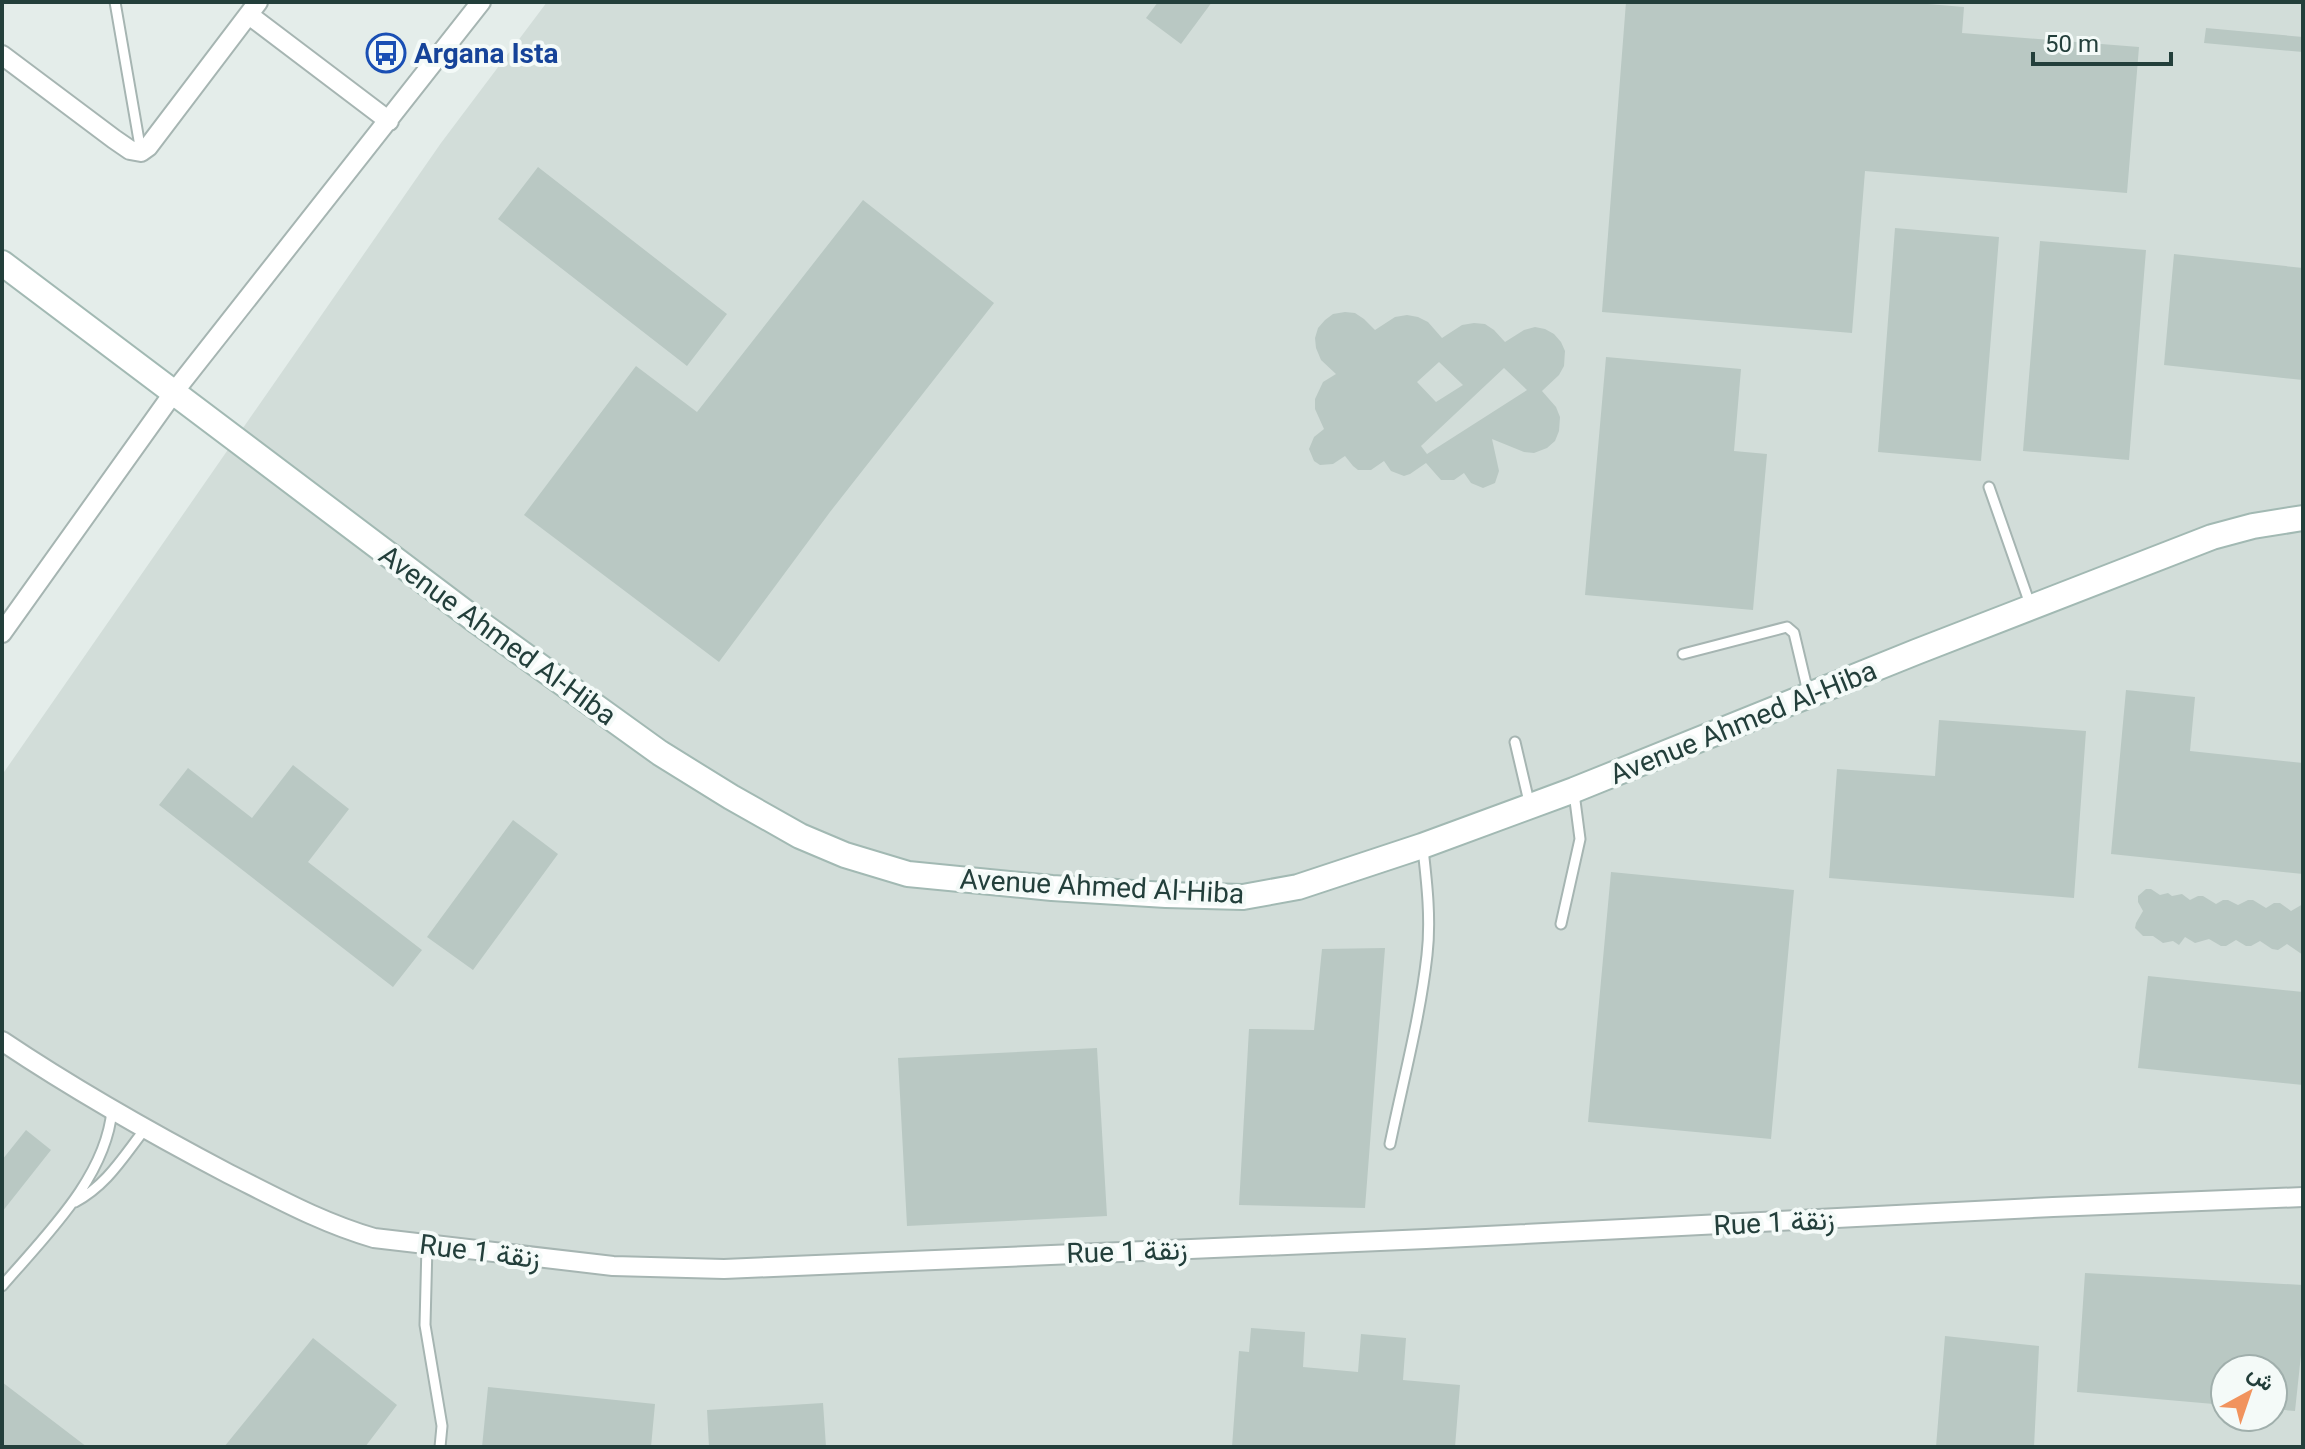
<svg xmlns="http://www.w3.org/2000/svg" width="2305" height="1449" font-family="Roboto,Vazirmatn,sans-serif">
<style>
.built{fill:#d2ddd9;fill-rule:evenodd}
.building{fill:#b9c8c3;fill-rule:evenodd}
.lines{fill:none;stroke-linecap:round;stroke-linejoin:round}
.lane-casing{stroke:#a6b5b2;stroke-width:13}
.street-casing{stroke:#a6b5b2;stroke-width:22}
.secondary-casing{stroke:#a2b9b3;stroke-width:28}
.lane{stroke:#fff;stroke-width:9}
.street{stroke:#fff;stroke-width:18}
.secondary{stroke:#fff;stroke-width:24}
.labels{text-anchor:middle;stroke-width:8;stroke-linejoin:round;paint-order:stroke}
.transit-label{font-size:28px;font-weight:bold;fill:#164399;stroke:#f4faf8;text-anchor:start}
.street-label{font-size:28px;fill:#233f3b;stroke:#f4faf8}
</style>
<rect width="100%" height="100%" fill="#e4edea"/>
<!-- built -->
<path class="built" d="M547,2H2303V1447H2V775L441,143ZM2225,1369H2273V1417H2225Z"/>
<!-- building -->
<path class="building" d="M1158,2H1212L1181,44L1146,18Z
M1626,2H1904L1964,7L1962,33L2139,47L2127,193L1865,171L1852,333L1602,312Z
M2206,28L2303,37V52L2204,43Z
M538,167L727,314L687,366L498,219Z
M863,200L994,303L830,512L719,662L524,515L636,366L697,412Z
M1895,228L1999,237L1981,461L1878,452Z
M2040,241L2146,250L2129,460L2023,451Z
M2174,254L2303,268V380L2164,365Z
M1345,312L1355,313L1364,319L1375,330L1395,317L1407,315L1418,317L1428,322L1442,338L1462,325L1474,323L1485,324L1494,330L1505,342L1524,330L1535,327L1545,329L1554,334L1561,342L1565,351L1564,366L1559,375L1542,391L1556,407L1560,417L1559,431L1555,441L1547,448L1534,453L1524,452L1492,439L1499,471L1495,483L1483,488L1471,483L1464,473L1454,480H1441L1426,463L1410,474L1404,476L1391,471L1384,461L1371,470H1358L1353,466L1345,456L1333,464L1320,465L1314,461L1309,449L1314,437L1324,429L1315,409V399L1323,382L1336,374L1321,360L1316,348L1315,338L1318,328L1325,320L1333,314ZM1439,362L1463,385L1436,402L1417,382ZM1504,368L1527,390L1427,454L1421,446Z
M1606,357L1741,369L1734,451L1767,454L1753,610L1585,595Z
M2126,690L2195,697L2190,751L2303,763V874L2111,854Z
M1939,720L2086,731L2074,898L1829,878L1837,769L1935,776Z
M293,765L349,809L308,862L422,950L393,987L159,805L188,768L252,818Z
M513,820L558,854L473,970L427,937Z
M1611,872L1794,890L1771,1139L1588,1122Z
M2146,889H2151L2160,895L2168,893L2172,896L2182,894L2190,900L2198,896H2203L2216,904L2223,900H2228L2238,905L2248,900H2253L2266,908L2274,903H2280L2291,911L2303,904V955L2287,944L2278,950L2272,949L2260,941L2251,946H2246L2236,940L2226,946H2221L2209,939L2195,943L2185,937L2179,945L2173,941L2163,943L2153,936H2143L2135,928L2136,923L2143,911L2138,902V896Z
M1385,948L1365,1208L1239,1205L1249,1029L1314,1030L1322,949Z
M2148,976L2303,992V1085L2138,1068Z
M1097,1048L1107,1216L907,1226L898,1058Z
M26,1130L51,1150L2,1212V1160Z
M2085,1273L2303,1285V1336L2295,1411L2273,1409V1369H2225V1405L2077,1392Z
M1251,1328L1305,1332L1303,1367L1358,1372L1361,1334L1406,1338L1403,1380L1460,1385L1455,1447H1232L1239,1351L1249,1352Z
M1945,1336L2039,1346L2034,1447H1936Z
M313,1338L397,1405L365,1447H224Z
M2,1382L87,1447H2Z
M488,1387L655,1404L651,1447H482Z
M823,1403L826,1447H709L707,1410Z"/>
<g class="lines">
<defs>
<path id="lane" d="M115,2L141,152
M1989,487L2031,607
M1683,654L1787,627L1794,633L1808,692
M1515,742L1530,806
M1561,924L1580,839L1574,793
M1390,1144C1403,1081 1420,1018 1427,955C1431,920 1427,884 1423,849
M75,1202C107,1185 123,1157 145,1129
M427,1245L425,1325L442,1426L440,1447
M2,1286C44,1237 106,1178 112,1110"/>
<path id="street" d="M249,15L389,121
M2,55L114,139L130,150L141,152L148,147L258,2
M2,633L174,392L481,2
M2,1041C75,1090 151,1133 229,1174C277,1198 322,1223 374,1238L613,1266L724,1269L1426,1239L2053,1207L2303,1197"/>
<path id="secondary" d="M2,263L478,622L660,753L731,797L800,836L845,855L908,874L1052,888L1166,895L1243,897L1298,887L1422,846L1574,790L1916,652L2212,537L2253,526L2303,518"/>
</defs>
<!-- lane casing -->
<use href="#lane" class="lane-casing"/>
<!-- street casing -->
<use href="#street" class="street-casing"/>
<!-- secondary casing -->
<use href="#secondary" class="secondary-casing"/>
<!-- lane -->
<use href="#lane" class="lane"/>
<!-- street -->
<use href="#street" class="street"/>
<!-- secondary -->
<use href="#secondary" class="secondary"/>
</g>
<!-- icons -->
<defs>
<symbol id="bus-ring" viewBox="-11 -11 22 22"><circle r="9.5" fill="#f4faf8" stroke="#1a4fb4" stroke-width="1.5"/><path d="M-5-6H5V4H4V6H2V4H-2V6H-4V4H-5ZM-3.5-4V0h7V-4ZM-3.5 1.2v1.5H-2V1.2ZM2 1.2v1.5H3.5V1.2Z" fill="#1a4fb4"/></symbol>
</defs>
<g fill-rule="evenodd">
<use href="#bus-ring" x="364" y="31" width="44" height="44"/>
</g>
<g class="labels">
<!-- transit labels -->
<g class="transit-label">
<text x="414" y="63">Argana Ista</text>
</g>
<!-- street labels -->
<g class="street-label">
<text transform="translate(498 635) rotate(36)" y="10">Avenue Ahmed Al-Hiba</text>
<text transform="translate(1743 722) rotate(-22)" y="10">Avenue Ahmed Al-Hiba</text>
<text transform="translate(1102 886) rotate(3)" y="10">Avenue Ahmed Al-Hiba</text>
<text transform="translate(1774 1222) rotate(-3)" y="10">Rue 1 زنقة</text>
<text transform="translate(480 1251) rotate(7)" y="10">Rue 1 زنقة</text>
<text transform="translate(1127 1251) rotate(-2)" y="10">Rue 1 زنقة</text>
</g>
</g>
<!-- border -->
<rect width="2305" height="1449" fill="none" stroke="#233f3b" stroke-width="8"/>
<!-- north arrow -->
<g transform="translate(2249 1393) rotate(40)"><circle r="38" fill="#f4faf8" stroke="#a0afac" stroke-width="2"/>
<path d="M0-6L14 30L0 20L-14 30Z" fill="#f1935d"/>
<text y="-12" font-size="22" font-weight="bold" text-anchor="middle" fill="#233f3b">ش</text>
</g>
<!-- scale -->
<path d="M2033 52v12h138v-12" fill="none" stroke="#233f3b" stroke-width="4"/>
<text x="2045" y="52" font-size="24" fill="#233f3b" stroke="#f4faf8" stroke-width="6" paint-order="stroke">50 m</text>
</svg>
